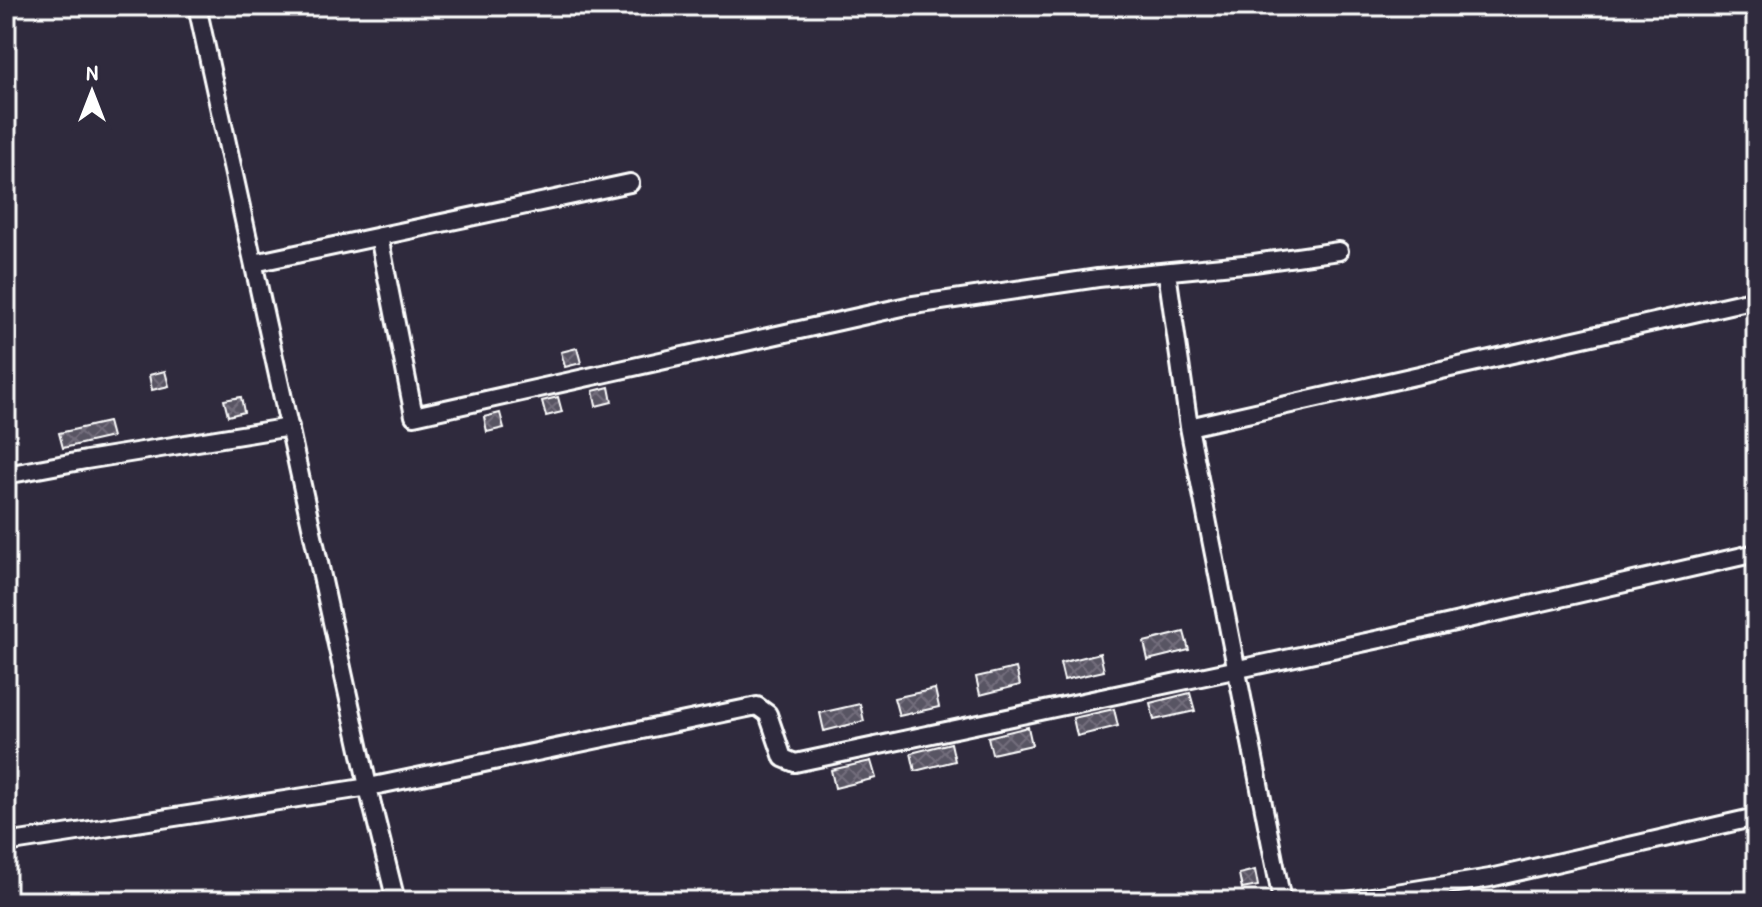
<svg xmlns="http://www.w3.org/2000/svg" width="1762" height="907" font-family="'Patrick Hand',sans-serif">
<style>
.building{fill:url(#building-cross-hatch);stroke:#fff;stroke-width:2}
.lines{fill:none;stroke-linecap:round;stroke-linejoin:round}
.street-casing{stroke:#fff;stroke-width:22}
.street{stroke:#2f2a3d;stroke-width:16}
</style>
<defs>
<pattern id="building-cross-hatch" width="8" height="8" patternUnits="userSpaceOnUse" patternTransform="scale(2)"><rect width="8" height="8" fill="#595564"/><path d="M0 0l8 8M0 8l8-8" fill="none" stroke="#726e7b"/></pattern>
</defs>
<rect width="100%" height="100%" fill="#2f2a3d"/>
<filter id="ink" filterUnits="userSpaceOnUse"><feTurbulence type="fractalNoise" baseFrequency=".0125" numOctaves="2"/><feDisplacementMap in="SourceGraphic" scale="16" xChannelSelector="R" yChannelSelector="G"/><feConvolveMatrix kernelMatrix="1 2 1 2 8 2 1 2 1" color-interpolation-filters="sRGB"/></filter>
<g filter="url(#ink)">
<!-- building -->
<path class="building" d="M577,348L581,363L565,367L561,352Z
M165,371L169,386L152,390L149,375Z
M609,387L612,402L596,406L593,391Z
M241,397L244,412L228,416L224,400Z
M558,397L562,412L546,416L542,401Z
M500,413L504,428L487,432L484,417Z
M108,422L112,437L63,448L59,433Z
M1184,632L1189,650L1148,660L1144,642Z
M1100,653L1104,671L1064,680L1060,663Z
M1016,668L1020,685L980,695L976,677Z
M935,689L939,707L899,716L894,698Z
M1190,693L1195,711L1154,720L1150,703Z
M860,704L864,721L824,731L820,713Z
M1114,709L1118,726L1077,736L1073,718Z
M1028,727L1032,745L992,754L988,737Z
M951,743L955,761L915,771L911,753Z
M871,761L876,778L835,788L831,770Z
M1255,870L1258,886L1242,889L1239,874Z"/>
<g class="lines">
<defs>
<path id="street" d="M197,6L371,800L396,901
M379,236L414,416L907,306L1098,278L1254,263L1339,251
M254,263L630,183
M1167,272L1189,427L1282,901
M1189,427L1756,299
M6,475L86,460L290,427
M6,843L369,787L757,706L768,714L783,758L795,763L1385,638L1756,553
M1346,901L1490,878L1756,817"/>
</defs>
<!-- street casing -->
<use href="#street" class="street-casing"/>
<!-- street -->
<use href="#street" class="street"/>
</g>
</g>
<!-- margin -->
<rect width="1762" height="907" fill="none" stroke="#2f2a3d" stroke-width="32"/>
<rect x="16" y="16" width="1730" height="875" fill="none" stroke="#fff" stroke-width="3" filter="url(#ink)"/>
<!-- north arrow -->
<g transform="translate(92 92)" stroke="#2f2a3d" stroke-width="6" paint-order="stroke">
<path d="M0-6L14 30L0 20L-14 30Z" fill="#ffffff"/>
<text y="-12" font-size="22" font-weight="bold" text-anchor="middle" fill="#ffffff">N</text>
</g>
</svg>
